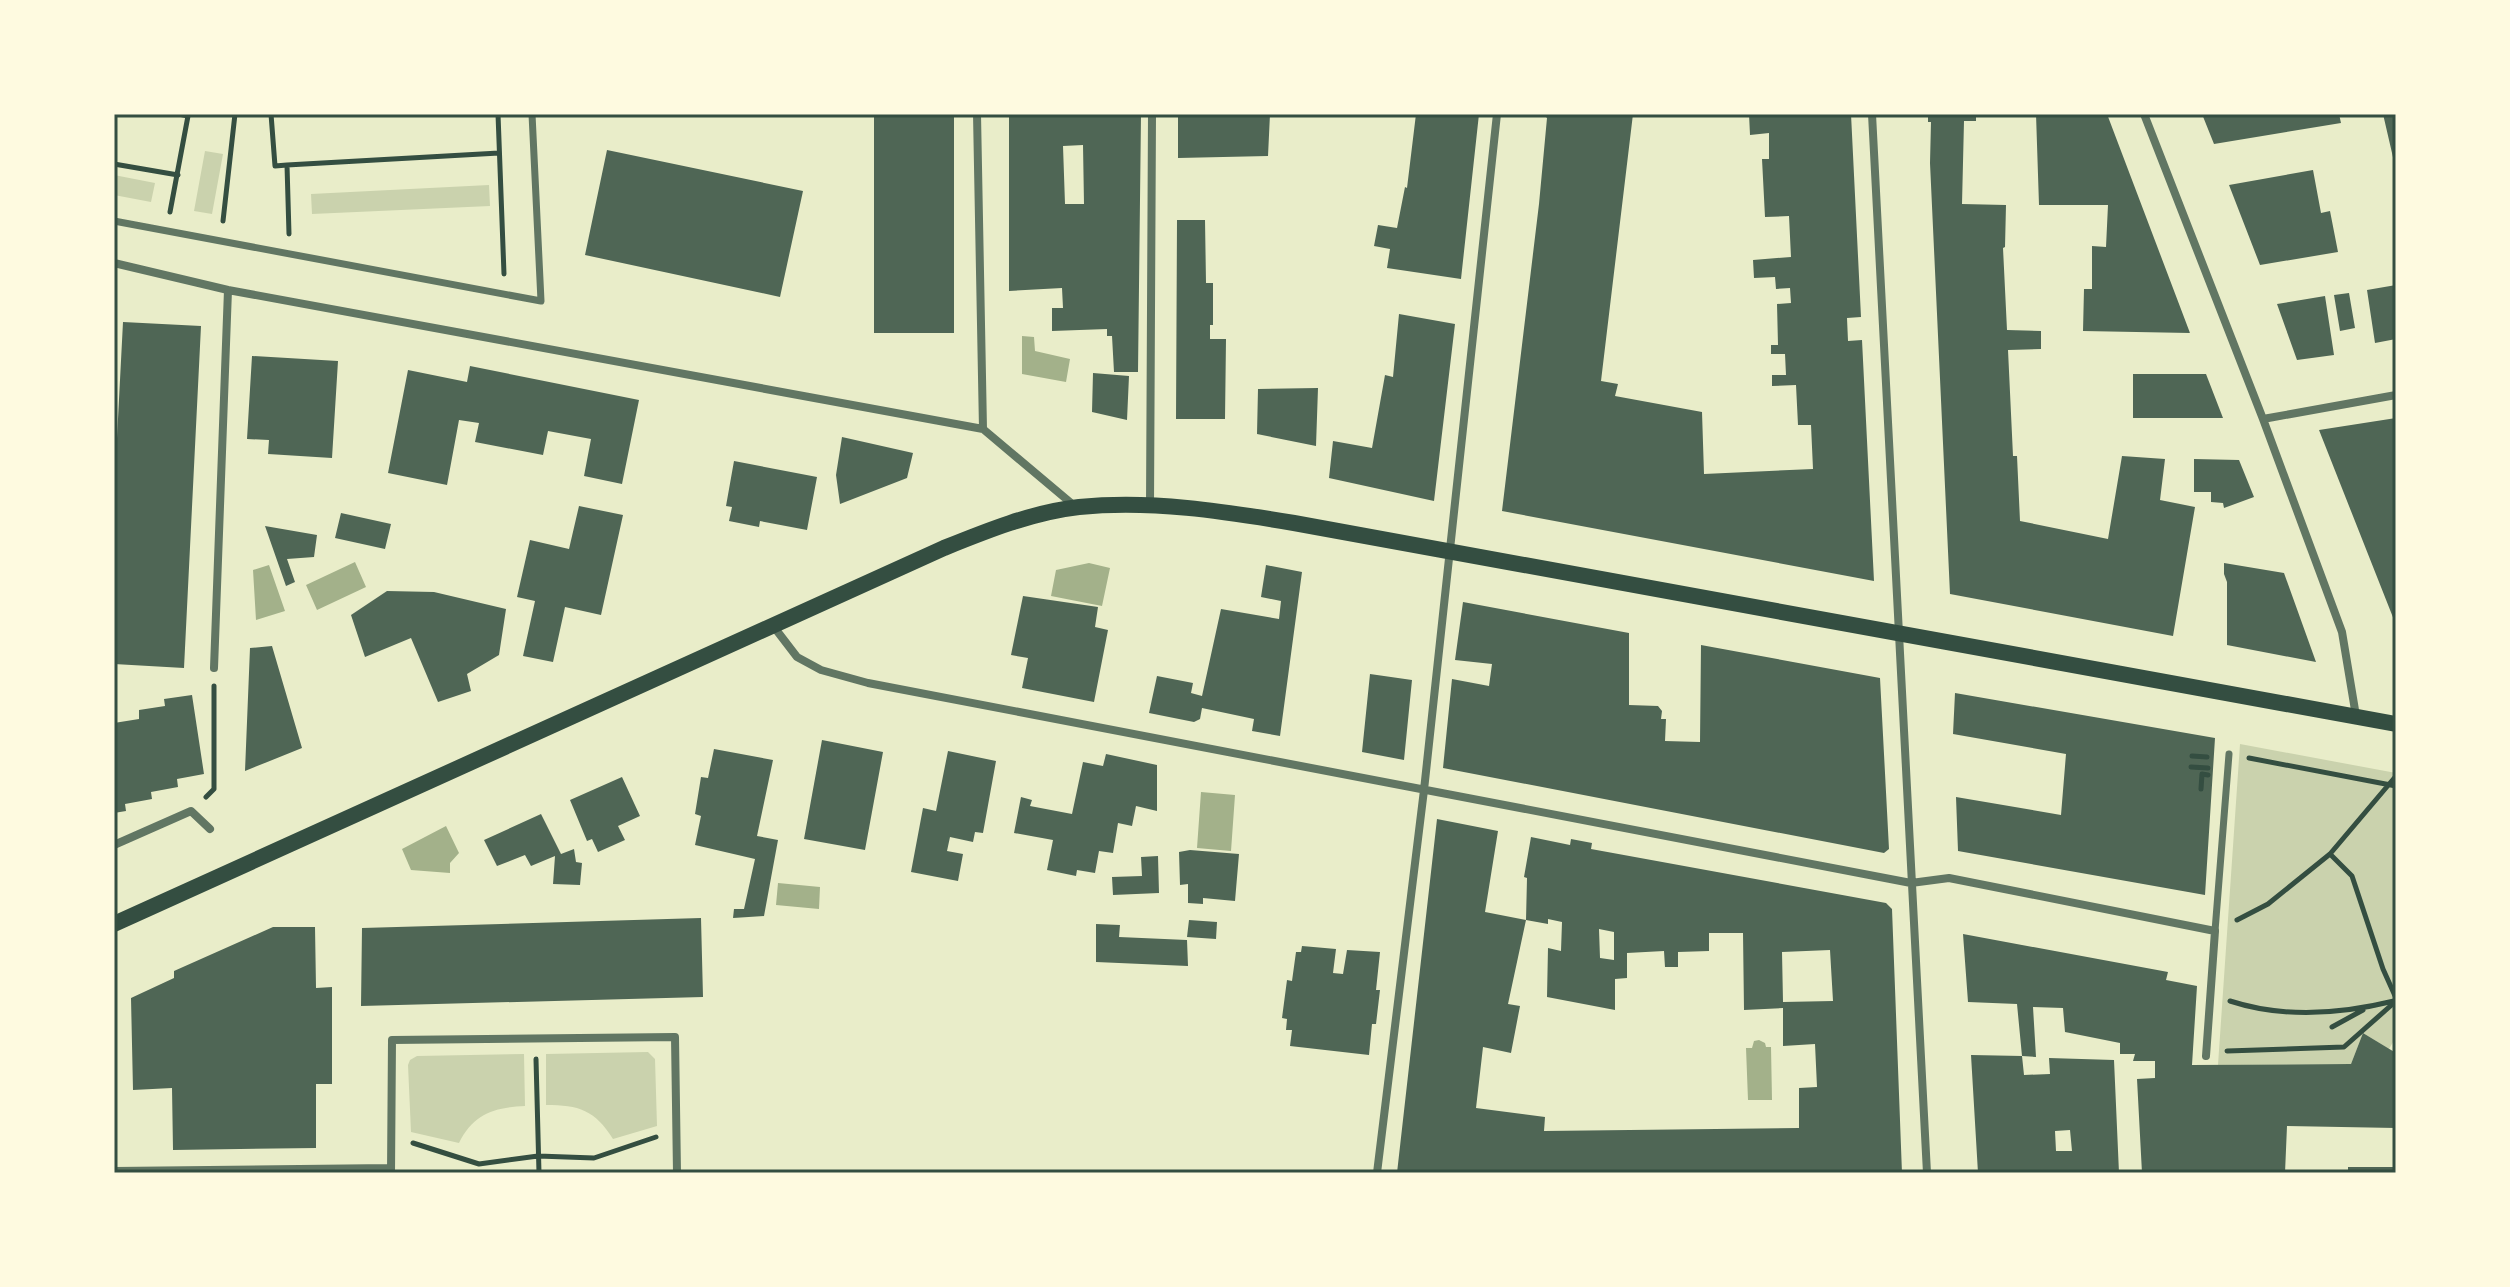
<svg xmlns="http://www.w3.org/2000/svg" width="2510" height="1287" font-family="'Archivo Narrow',sans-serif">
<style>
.green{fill:#cad2ad}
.water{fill:#a3b18a}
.building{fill:#4f6655;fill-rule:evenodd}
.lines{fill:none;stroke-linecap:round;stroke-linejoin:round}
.path{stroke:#344e41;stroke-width:5}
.pedestrian{stroke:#617663;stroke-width:7}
.minor{stroke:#617663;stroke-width:8}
.secondary{stroke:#344e41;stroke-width:16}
.neatline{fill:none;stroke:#344e41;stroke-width:3}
</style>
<rect width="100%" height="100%" fill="#e9edc9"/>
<!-- green -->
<path class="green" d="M205,151L223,154L212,214L194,211Z
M114,175L155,183L151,202L114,195Z
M489,185L490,206L312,214L311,194Z
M2240,744L2396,773V1037L2389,1049L2363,1033L2351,1064L2218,1065Z
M648,1052L655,1059L657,1126L613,1139C595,1110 579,1105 546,1105V1054Z
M524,1054L525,1106C495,1107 473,1114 459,1143L411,1132L408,1065L410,1060L417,1056Z"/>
<!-- water -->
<path class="water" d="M1022,336L1034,337L1035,351L1070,359L1066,382L1022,374Z
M355,562L366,587L317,610L306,585Z
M1089,563L1110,568L1102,606L1051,596L1056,570Z
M269,565L285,611L256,620L253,570Z
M1201,792L1235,795L1231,851L1197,848Z
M446,826L459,853L450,863V873L411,870L402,849Z
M778,883L820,887L819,909L776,905Z
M1759,1040L1765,1043L1766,1047H1771L1772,1100H1748L1746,1048H1752L1754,1041Z"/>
<!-- building -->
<path class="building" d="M874,114H954V333H874Z
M1009,114H1141L1138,372H1114L1112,336H1107V329L1052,331V308H1063L1062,288L1009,291ZM1083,145L1084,204H1065L1063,146Z
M1178,114H1270L1268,156L1178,158Z
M1416,114H1479L1461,279L1387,268L1390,249L1374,246L1378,225L1397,228L1405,187L1407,188Z
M1543,114H1633L1601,381L1618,384L1615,396L1702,412L1704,474L1813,469L1811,425H1798L1796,385L1772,386V375H1786L1785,354H1771V345H1778L1777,304L1791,303L1790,288L1776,289L1775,277L1754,278L1753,260L1791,257L1789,216L1765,217L1762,159H1769V133L1750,135L1749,114H1851L1861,317L1847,318L1848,341L1862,340L1874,581L1502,511L1539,204L1547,118Z
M1928,114H1976V121H1964L1962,204L2006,205L2005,247L2003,248L2007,330L2041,331V349L2008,350L2013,456H2017L2020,521L2108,539L2122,456L2165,459L2160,500L2195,507L2173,636L1950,594L1930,163L1931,122H1928Z
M2036,114H2107L2190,333L2083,331L2084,289H2092V246L2106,247L2108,205H2039Z
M2202,114H2339L2341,123L2214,144Z
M2383,114H2396V166H2395Z
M607,150L803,191L780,297L585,255Z
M2313,170L2321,213L2330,211L2338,252L2260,265L2229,185Z
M1177,220H1205L1206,283H1213V325H1210V339H1226L1225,419H1176Z
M2396,285V339L2375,343L2367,290Z
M2349,293L2355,328L2340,331L2334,295Z
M2325,296L2334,355L2297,360L2277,304Z
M1399,314L1455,324L1434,501L1329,478L1333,441L1372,448L1385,375L1393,377Z
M123,322L201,326L184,668L114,664V496Z
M252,356L338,361L332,458L268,454L269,440L247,439Z
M470,366L639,400L622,484L584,476L591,439L548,431L543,455L475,442L479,423L459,420L447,485L388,473L408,370L467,382Z
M1093,373L1129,376L1127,420L1092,412Z
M2133,374H2206L2223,418H2133Z
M1318,388L1316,446L1257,434L1258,389Z
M2396,418V625L2319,430Z
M842,437L913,453L907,478L840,504L836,475Z
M2194,459L2239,460L2254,497L2224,508L2223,503L2211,502V492H2194Z
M734,461L817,477L807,530L760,521L759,527L729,521L732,507L726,506Z
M579,506L623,515L601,615L565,607L553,662L523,656L535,601L517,597L530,540L569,549Z
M341,513L391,524L385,549L335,538Z
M265,526L317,535L314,557L287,559L295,582L286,586Z
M2224,563L2284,573L2316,662L2227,645V582L2224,574Z
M1266,565L1302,572L1280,736L1252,731L1254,719L1202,708L1200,719L1194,722L1149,713L1157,676L1193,683L1191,693L1202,696L1221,609L1279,619L1281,601L1261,597Z
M387,591L434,592L506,609L499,655L467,674L471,691L438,702L411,638L365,657L351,615Z
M1023,596L1098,607L1095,627L1108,630L1094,702L1022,688L1028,658L1011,655Z
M1463,602L1629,633V705L1658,706L1662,711L1661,719H1666L1665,741L1700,742L1701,645L1880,678L1889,849L1884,853L1443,768L1452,679L1489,686L1492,664L1455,660Z
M272,646L302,748L245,771L250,648Z
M1370,674L1412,680L1404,760L1362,752Z
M1955,693L2215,738L2205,895L1958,851L1956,797L2061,815L2066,754L1953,734Z
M192,695L204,774L177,779L178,787L151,792L152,799L125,804L126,811L114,813V723L139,719V710L165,706L164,699Z
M822,740L883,752L865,850L804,839Z
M714,749L773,760L757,836L778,840L764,916L733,918L734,909H744L755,859L695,845L701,816L695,814L701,777L708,778Z
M948,751L996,761L983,833L975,832L973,842L950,837L947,851L963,854L958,881L911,872L923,808L936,811Z
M1106,754L1157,765V811L1136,806L1132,826L1118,823L1113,853L1099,851L1095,873L1077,870L1076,876L1047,870L1053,840L1014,833L1021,797L1032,800L1030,806L1072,814L1083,762L1103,766Z
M622,777L640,816L618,826L625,840L598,852L592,839L587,841L570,800Z
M541,814L561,854L574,849L576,862L582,863L580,885L553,884L555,856L531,866L525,855L497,866L484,840Z
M1437,819L1498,831L1485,912L1526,920L1508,1004L1520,1006L1511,1053L1483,1047L1476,1108L1545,1117L1544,1131L1799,1128V1088L1817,1087L1815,1044L1783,1046V1008L1744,1010L1743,933H1709V951L1678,952V967H1665L1664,951L1627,953V978L1615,979V1010L1547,997L1548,948L1561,951L1562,922L1548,919V924L1526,920L1527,878L1524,877L1531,837L1570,845L1571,839L1592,843L1591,849L1886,903L1892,909L1902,1173H1397ZM1599,929L1614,932V960L1600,958ZM1830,950L1833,1001L1783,1002L1782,952Z
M1190,850L1239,854L1235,901L1203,898V904L1188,903V884L1180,885L1179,852Z
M1158,856L1159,893L1113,895L1112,877L1142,876L1141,857Z
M701,918L703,997L361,1006L362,928Z
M1189,920L1217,922L1216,939L1187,937Z
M1096,924L1120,925L1119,937L1187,940L1188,966L1096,962Z
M273,927H315L316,988L332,987V1084H316V1148L173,1150L172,1088L133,1090L131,998L174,978V971Z
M1963,934L2168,972L2166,980L2197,986L2192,1065L2351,1064L2363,1033L2396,1053V1128L2287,1126L2285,1173H2142L2137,1079L2155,1078V1061H2133L2135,1054H2120V1043L2065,1032L2063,1008L2033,1007L2036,1057L2022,1056L2017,1004L1968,1002Z
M1302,946L1336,949L1333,973L1343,974L1347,950L1380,952L1376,990H1380L1376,1024H1372L1369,1055L1290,1046L1292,1030H1286L1287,1019L1282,1018L1287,980L1292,981L1296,952H1301Z
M1971,1055L2022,1056L2024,1075L2050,1074L2049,1058L2114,1060L2119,1173H1978ZM2070,1130L2072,1151H2056L2055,1131Z
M2348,1167H2396V1173H2348Z"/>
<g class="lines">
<!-- path -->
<path class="path" d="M271,114L275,166L287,165
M498,114L504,274
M114,164L178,175
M170,212L188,116L179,114
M223,221L235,114
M289,234L287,165L499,153
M2192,756L2207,757
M2249,758L2396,786
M2191,767L2208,768
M2201,789L2202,774L2208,775
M206,797L214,789V686
M2330,854L2352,876L2383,969L2396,998
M2237,920L2268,904L2330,854L2396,776
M2230,1001C2282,1018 2341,1014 2394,1001
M2332,1027L2363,1010
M2227,1051L2344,1047L2396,1001
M536,1059L539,1173
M413,1143L479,1164L538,1156L594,1158L656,1137"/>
<!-- pedestrian -->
<path class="pedestrian" d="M114,221L541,301L532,114
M2215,931L2229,754"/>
<!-- minor -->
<path class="minor" d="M977,114L983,429
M1872,114L1927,1173
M2144,114L2263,419L2342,632L2356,716
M114,263L228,290L983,429L1077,508
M2263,419L2396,395
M1150,504L1152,114
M774,627L797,657L821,670L868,683L1911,883L1949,878L2215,931L2206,1056
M214,668L228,290
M114,845L191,811L210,829
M114,1171L391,1168
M391,1173L392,1040L675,1037L677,1173
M1377,1173L1424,790L1497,114"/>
<!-- secondary -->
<path class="secondary" d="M114,924L944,548C986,531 1033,512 1079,507C1152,500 1222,511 1294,523L2396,724"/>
</g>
<!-- border -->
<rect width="2510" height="1287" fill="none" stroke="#fefae0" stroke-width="232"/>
<rect x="116" y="116" width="2278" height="1055" class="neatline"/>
</svg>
